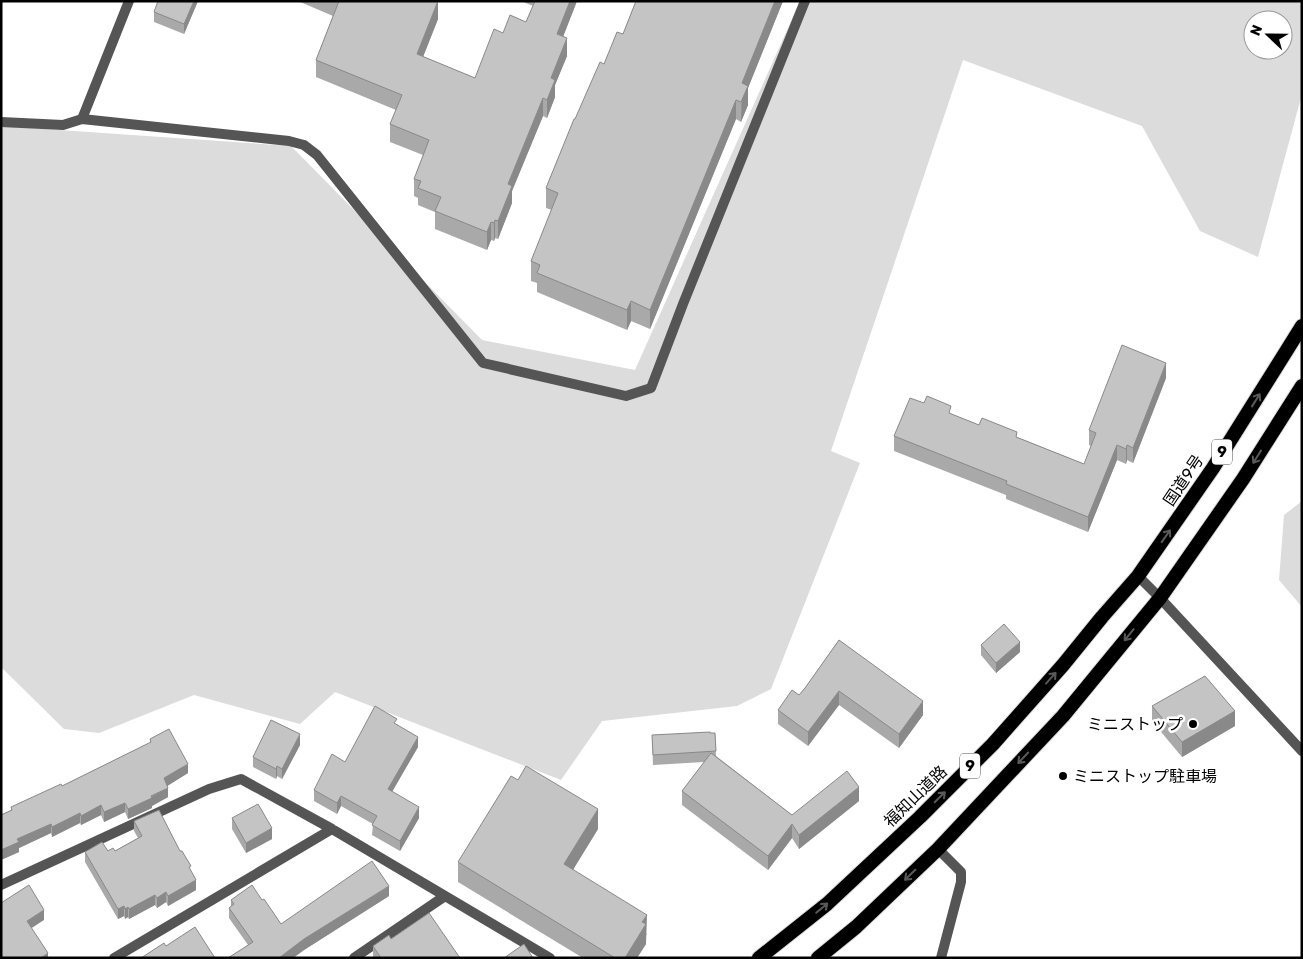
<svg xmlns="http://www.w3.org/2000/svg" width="1303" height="959" font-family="Rubik,'Noto Sans JP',sans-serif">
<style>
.green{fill:#dcdcdc;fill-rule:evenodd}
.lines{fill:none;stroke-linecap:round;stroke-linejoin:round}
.trunk-casing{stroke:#dbdbdb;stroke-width:16}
.minor{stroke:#555;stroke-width:10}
.tertiary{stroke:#555;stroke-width:10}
.trunk{stroke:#000;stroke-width:14}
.wall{fill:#a9a9a9}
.shaded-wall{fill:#898989}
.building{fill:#c4c4c4;stroke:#898989}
.oneway{stroke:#595959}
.poi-dot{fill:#000;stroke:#fff;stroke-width:2}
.labels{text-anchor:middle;stroke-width:5;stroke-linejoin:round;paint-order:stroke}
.shield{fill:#fff;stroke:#4c4c4c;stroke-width:1}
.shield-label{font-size:15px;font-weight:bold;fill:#000}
.street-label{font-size:16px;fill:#000;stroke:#fff}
.poi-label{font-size:16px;fill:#000;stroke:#fff;text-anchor:end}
</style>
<rect width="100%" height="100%" fill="#fff"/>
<!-- green -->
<path class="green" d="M800,1H1302V94L1258,257L1200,231L1142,126L963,60L831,451L860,463L771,689L737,706L602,721L561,780L335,692L300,724L194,695L99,733L64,729L1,667V126L291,146L482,340L635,370ZM1253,20H1283V50H1253Z
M1302,501V607L1279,580L1284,515Z"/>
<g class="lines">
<defs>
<path id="trunk" d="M759,958L827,904L920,817L993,744L1063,665L1102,617L1138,576L1213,468L1302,326
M818,958L856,927L938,849L1063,716L1160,598L1243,479L1302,386"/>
</defs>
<!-- trunk casing -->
<use href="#trunk" class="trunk-casing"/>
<!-- minor -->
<path class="minor" d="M1,122L63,125L82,119L289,141L304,145L317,155L483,363L626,396L651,388L683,304L805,1
M1138,576L1160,598L1302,751
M938,849L961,872V882L941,958
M1,885L209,789L241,779L332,829L550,958
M114,958L332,829
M354,958L445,896"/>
<!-- tertiary -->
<path class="tertiary" d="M82,119L129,1"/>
<!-- trunk -->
<use href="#trunk" class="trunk"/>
</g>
<!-- wall -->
<path class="wall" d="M198,1L184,34L154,22V12Z
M298,1H438V19L423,57L475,78L503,33L526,22L533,6L521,1H577L563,37L567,56L555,85V97L547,118L543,116L512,191V203L498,239L495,238L494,241L491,240L487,250L435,229V212L418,205V198L414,196V179L423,155L390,142V124L396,110L316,77V60L333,16Z
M636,1H783L748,88V105L741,122L736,119L650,329L631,321L627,330L537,292V283L531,281V261L552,210L546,208V188L575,119L604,64L623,34Z
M1166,378L1133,463L1127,460L1126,464L1117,460L1088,532L1006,499V495L894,451V436L951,414L979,425L1017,437L1084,464L1091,446L1089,445V430Z
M839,640L923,715L899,748L839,705L808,746L778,724V710L799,695L805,688Z
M981,645L1020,652L996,673L981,655Z
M1152,706L1235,726L1182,757L1152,721Z
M397,724L418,747L392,791L419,818L400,851L372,835L373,824L341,806L337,814L314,801V790L345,762Z
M715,733L716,756L792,815L859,801L799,849L792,838L768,870L682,805V791L704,762L653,765L652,735Z
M150,739L188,773L167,786L168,797L152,806V808L128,819L125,812L104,822L101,815L81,825L80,823L52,837L51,833L19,848V852L1,860V815L11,810V807L62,786L150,743Z
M300,745L282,779L277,776L276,779L253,767V757Z
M232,818L272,839L246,853L232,829Z
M134,821L191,871L196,890L168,906L166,902L157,908L155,905L129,919L128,917L125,919L124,916L118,919L85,862V852L115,851L138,838L134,831Z
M598,829L573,870L647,934L646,935V944L637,958H583L458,882V862Z
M389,896L304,950L293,958H228L248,945L229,918V908L231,906V900H262L281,924Z
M391,939L460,958H373V946Z"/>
<!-- shaded-wall -->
<path class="shaded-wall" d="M194,1H198L184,34V24Z
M438,1V19L417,72V54Z
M570,1H577L557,52V34Z
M775,1H783L748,88V105L741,122L742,83Z
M567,38V56L555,85V97L547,118V100L551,78Z
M543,98V116L512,191V203L498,239V221L508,184Z
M736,100V119L650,329V310Z
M495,220V238L494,241V223Z
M491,222V240L487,250V232Z
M631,301V321L627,330V310Z
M1166,363V378L1133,463V448Z
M1117,445V460L1088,532V517Z
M1127,445V460L1126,464V449Z
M1020,642V652L996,673V663Z
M839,691V705L808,746V732Z
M923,701V715L899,748V734Z
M1235,711V726L1182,757V742Z
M300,734V745L282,779V769Z
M418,737V747L388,799V789Z
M188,764V773L164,788V778Z
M277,766V776L276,779V769Z
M859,787V801L799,849V835Z
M168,788V797L152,806V808L128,819V809Z
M341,796V806L337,814V803Z
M125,803V812L104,822V812Z
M101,805V815L81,825V816Z
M419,807V818L400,851V841Z
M598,809V829L564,884V864Z
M80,813V823L52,837V827Z
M51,824V833L19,848V852L1,860V850L17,839Z
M792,824V838L768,870V856Z
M272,828V839L246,853V843Z
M196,880V890L168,906V896Z
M389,886V896L304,950L293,958H279L304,939Z
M166,892V902L157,908V898Z
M155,895V905L129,919V909Z
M124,906V916L118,919V909Z
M128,907V917L125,919V909Z
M44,910V920L27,931V921Z
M647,915L646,944L637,958H625L642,922Z
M48,953V958H41Z"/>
<!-- building -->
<path class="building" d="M158,1H194L184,24L154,12Z
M339,1H438L417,54L475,78L494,29L503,33L510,15L526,22L535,1H570L557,34L567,38L551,78L555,80L547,100L543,98L508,184L512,186L498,221L495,220L494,223L491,222L487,232L435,211L441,197L418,188L421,181L414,179L429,140L390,124L402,95L316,60Z
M636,1H775L742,83L748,86L741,102L736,100L650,310L631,301L627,310L537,273L540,265L531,261L558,193L546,188L574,119H575L600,62L604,64L617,32L623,34Z
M1122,345L1166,363L1133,448L1127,445L1126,449L1117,445L1088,517L1006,484L1007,481L894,436L910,398L924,403L927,396L951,406L949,413L979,425L982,418L1017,432L1016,437L1084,464L1096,433L1089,430Z
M1004,624L1020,642L996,663L981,645Z
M839,640L923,701L899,734L839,691L808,732L778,710L792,690L799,695L805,688Z
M1205,676L1235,711L1182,742L1152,706Z
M375,706L397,719L394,723L418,737L388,789L419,807L400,841L372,825L377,816L341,796L337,803L314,790L332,754L345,762Z
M271,720L300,734L282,769L277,766L276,769L253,757Z
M169,729L188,764L164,778L168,788L151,796L152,798L128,809L125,803L104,812L101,805L81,816L80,813L52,827L51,824L17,839L19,842L1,850V815L12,810L11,807L61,784L62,786L151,742L150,739Z
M710,732V733H715L716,751L653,755L652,735Z
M711,753L792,815L847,771L859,787L799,835L792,824L768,856L682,791Z
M526,766L598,809L564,864L647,915L642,922L646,924L625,958H615L458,862L511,776L518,780Z
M258,804L272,828L246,843L232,818Z
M159,810L180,851H182L191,866L189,867L196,880L168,896L166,892L157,898L155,895L129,909L128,907L125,909L124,906L118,909L85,852L102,842L108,851L113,848L115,851L142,836L134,821Z
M372,861L389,886L304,939L279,958H228L253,942L229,908L234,904L231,900L252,885L262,900L264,899L281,924Z
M29,885L44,910L27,921L48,953L41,958H1V903Z
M429,913L460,958H381L373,946L389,935L391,939Z
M195,927L215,958H141L164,943L166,946Z
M524,944L533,958H504Z"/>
<!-- one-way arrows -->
<defs><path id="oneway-shaft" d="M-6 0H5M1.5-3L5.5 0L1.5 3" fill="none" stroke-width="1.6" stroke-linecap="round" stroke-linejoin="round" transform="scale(1.25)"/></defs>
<g class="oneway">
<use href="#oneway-shaft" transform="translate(1256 400) rotate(-58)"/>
<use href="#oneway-shaft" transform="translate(1257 457) rotate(122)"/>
<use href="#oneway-shaft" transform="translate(1166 536) rotate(-55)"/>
<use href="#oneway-shaft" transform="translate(1129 635) rotate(129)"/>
<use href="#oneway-shaft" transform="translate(1051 678) rotate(-48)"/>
<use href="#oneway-shaft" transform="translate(1023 758) rotate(133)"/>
<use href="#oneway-shaft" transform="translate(940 797) rotate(-45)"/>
<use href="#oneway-shaft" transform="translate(910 875) rotate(136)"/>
<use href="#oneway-shaft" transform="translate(822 908) rotate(-40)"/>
</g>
<!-- markers -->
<g class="poi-dot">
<circle cx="1193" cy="724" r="5"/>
<circle cx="1063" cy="776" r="5"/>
</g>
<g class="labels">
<!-- shield labels -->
<g class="shield">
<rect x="1212" y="439.5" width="20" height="25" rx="4"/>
<rect x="960" y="753.5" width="20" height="25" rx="4"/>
</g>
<g class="shield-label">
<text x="1222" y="457">9</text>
<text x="970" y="771">9</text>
</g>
<!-- street labels -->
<g class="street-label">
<text transform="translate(1183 480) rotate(-56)" y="6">国道9号</text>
<text transform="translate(915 796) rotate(-44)" y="6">福知山道路</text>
</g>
<!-- poi labels -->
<g class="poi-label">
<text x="1183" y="730">ミニストップ</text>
<text x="1073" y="782" text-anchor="start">ミニストップ駐車場</text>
</g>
</g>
<!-- border -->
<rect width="1303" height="959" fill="none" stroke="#000000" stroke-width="5"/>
<!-- north arrow -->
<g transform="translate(1268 35) rotate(292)"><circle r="24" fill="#ffffff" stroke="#999999"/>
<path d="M0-4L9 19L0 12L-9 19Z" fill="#000000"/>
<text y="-8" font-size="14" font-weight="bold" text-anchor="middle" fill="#000000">N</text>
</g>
</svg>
